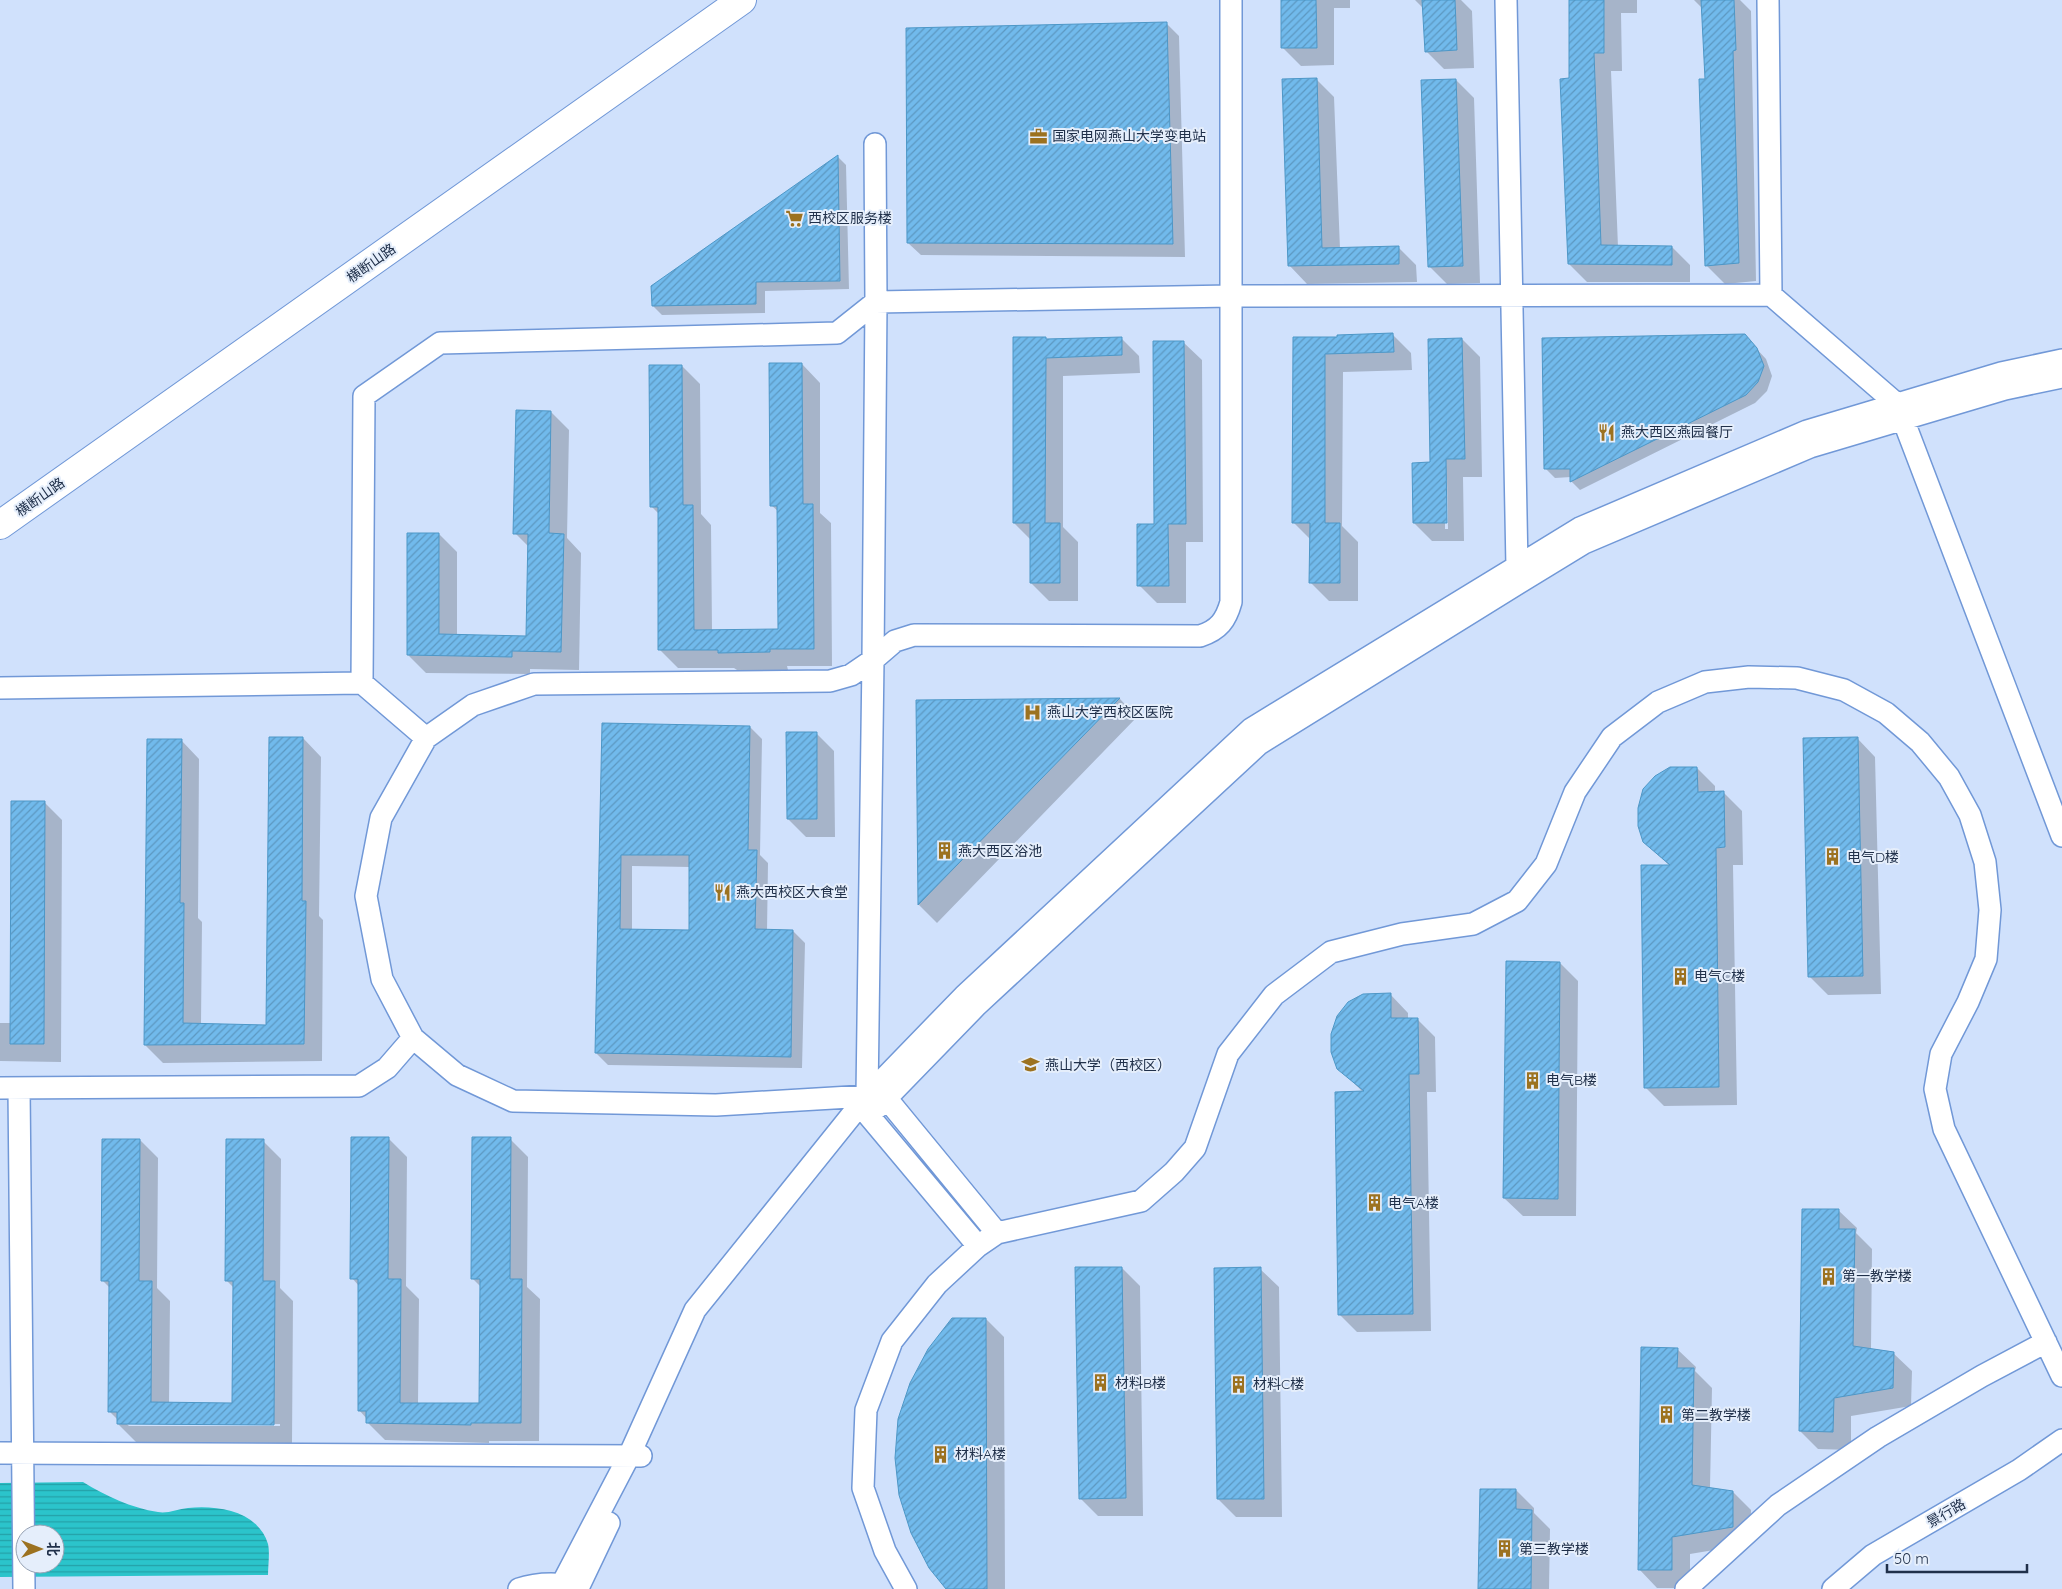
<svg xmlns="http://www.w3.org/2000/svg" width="2062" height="1589" font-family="Quicksand,'Noto Sans SC',sans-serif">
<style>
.water{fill:url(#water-rules);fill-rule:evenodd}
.shadow{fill:#0003;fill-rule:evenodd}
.building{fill:url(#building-hatch);stroke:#4d97c7;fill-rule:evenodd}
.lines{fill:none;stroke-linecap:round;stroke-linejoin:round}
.street-casing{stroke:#7198d7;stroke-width:24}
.secondary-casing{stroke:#7198d7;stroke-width:30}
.street{stroke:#fff;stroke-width:21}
.secondary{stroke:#fff;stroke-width:28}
.labels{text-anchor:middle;stroke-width:4;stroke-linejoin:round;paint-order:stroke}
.poi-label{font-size:14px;fill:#20304a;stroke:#e5eefb;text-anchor:start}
.street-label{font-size:14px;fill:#20304a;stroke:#e5eefb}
</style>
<defs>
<pattern id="water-rules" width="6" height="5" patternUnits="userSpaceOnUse" patternTransform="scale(1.25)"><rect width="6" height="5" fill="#2bc4cb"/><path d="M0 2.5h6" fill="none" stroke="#24a0a7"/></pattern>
<pattern id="building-hatch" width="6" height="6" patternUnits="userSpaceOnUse" patternTransform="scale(1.25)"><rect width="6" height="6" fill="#71baec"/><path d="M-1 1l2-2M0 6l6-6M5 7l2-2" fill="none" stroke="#5c98c1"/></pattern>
</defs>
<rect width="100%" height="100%" fill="#d0e1fc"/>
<!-- water -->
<path class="water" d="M83,1482C106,1496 131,1508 158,1512C167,1514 178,1509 188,1508C218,1505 258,1511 268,1544C270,1553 268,1566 268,1575L0,1577V1483ZM25,1534H55V1564H25Z"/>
<!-- shadow -->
<path class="shadow" d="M1282,0H1350V8H1334V65L1301,66L1283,48Z
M1415,0H1461L1472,11L1474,68L1444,69L1426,51L1424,9Z
M1570,0H1637V13H1621L1622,71H1611L1618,247H1672L1690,265V282H1587L1569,264Z
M1694,0H1740L1751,11L1756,281L1725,284L1707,266L1706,80L1703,9Z
M1166,23L1179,36L1185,257L921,255L908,243Z
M1316,79L1334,97L1340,249L1398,247L1416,265L1417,282L1307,284L1289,265Z
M1456,80L1474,98L1480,283L1447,284L1429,266Z
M838,157L846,165L849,289L765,291V313L662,315L653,306Z
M1393,335L1411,353L1412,370L1343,372L1342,526L1358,542V601H1329L1311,583V540L1294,523V339H1338Z
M1121,338L1139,356L1140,373L1063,376V527L1078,542V601H1049L1031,583V540L1014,523L1047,340Z
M1462,339L1480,357L1482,477H1463L1464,541H1432L1414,523L1431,463ZM1445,480H1447L1448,529H1445Z
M1183,342L1202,360L1203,542H1186V603H1157L1139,585L1155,525Z
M1753,345L1766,359L1772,376L1767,391L1755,403L1580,490L1571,481V477L1555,478L1546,469Z
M802,364L820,383V513L831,523L832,666H787L788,670H737L734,668H678L659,649V514L651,506L682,366L700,384L701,514L711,525L712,631L779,630V512L771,505Z
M551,412L569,430L567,538L581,553L579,670L530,669V674L426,673L408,655L439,534L457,552V636L527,637L529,547L515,533Z
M1120,699L1137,717L937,923L919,905L917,701Z
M603,724L750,727L762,739L760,855L768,863L767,931H793L805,943L802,1068L608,1065L596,1053ZM632,866L690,867V931H632Z
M816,733L834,751L835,837H806L788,819Z
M303,738L321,757L319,916L323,920L322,1061L163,1063L145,1045L181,740L199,759L198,918L202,922L201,1025L267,1026Z
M1857,738L1875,757L1881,994L1828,995L1810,977Z
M1697,768L1715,786V793H1724L1742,811L1743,865H1733L1737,1105L1664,1106L1646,1088L1670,866L1644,842Z
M44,802L62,820L61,1062L0,1061V1023H12Z
M1560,963L1578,981L1576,1216H1523L1504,1198Z
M1390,994L1408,1013V1019H1417L1435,1037L1436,1092H1427L1431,1331L1357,1332L1339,1314L1363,1092L1338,1068Z
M389,1139L407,1157L406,1286L419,1299L418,1404L480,1405L481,1287L473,1279L510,1139L528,1157L527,1287L540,1299L539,1441H489V1443L385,1440L367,1422V1419L359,1410V1286L352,1278Z
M140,1140L158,1158L157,1288L170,1301L169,1403L233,1404L234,1288L226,1280L263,1141L281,1159L280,1288L293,1301L292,1443L136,1442L118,1424V1420L110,1412V1288L102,1280ZM126,1423L280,1424V1426H129Z
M1838,1210L1857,1228L1856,1233L1872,1249L1871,1350L1893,1353L1912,1371L1911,1406L1851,1416V1450L1818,1449L1800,1431Z
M1122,1268L1140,1286L1143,1516H1098L1080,1498Z
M1260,1269L1279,1287L1282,1517H1236L1218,1499Z
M986,1319L1004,1337L1005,1589H948Z
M1677,1349L1696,1367L1695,1371L1712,1388L1710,1488L1733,1492L1751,1510L1750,1544L1690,1554V1588H1657L1639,1569Z
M1516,1490L1534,1508V1513L1550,1529L1549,1589H1479Z"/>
<!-- building -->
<path class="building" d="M1281,0H1316L1317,48H1281Z
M1422,0H1455L1457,50L1425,52Z
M1569,0H1604V53H1594L1601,245L1672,246V265L1568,264L1560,79L1569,78Z
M1701,0H1734L1736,50L1733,51L1739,263L1705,266L1699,79H1705Z
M1167,22L1173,244L907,243L906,28Z
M1317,78L1322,248L1399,246V264L1288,266L1282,79Z
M1456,79L1463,266L1428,267L1421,80Z
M838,155L840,281L756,282V304L652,306L651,286Z
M1393,333L1394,352L1325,354V523H1340V583H1309L1310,523H1292L1293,337H1337V335Z
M1745,334L1757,348L1764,366L1758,382L1746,395L1570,482V469H1544L1542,338Z
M1013,337H1046V339L1122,337V355L1046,358L1045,523H1060V583H1030V523H1013Z
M1462,338L1465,459H1446L1447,523H1413L1412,463L1430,462L1428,339Z
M1153,341H1184L1186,524H1168L1169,586H1137V524H1154Z
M769,363H802L803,504H813L814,649H770V652L718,653V650H658V507H650L649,365H682L683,505H693L694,630L778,629L777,506H770Z
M516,410L551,411L549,533L564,534L561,652L512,651V657L407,655V533H439V634L526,636L528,534H513Z
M1120,698L918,905L916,700Z
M602,723L750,726L748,850H757L755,929L793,930L791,1057L595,1053ZM621,855H689V930L620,929Z
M786,732H817V819H787Z
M269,737H303L302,901H306L304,1044L144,1045L147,739H182L180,903H184L183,1023L266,1025Z
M1858,737L1863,976L1808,977L1803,738Z
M1670,767H1697L1698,792L1724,791L1725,847L1716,848L1719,1087L1644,1088L1641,865H1670L1643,842L1638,826V808L1643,789L1655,776Z
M11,801H45L44,1044H10Z
M1506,961L1560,962L1558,1199L1503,1198Z
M1391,993V1018H1418L1419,1074H1409L1413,1314L1338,1315L1335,1092L1364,1091L1337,1069L1331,1052V1034L1337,1016L1348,1002L1363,994Z
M351,1137H389L388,1279H401L400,1403H479L480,1279H471L472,1137H511L510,1279H522L521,1423H471V1425L366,1423V1411H358V1279H350Z
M102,1139H140L139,1281H152L151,1402L232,1403L233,1281H225L226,1139H264L263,1281H275L274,1425L117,1424V1412H108L109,1281H101Z
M1802,1209H1839V1229H1855L1853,1346L1894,1352L1893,1388L1834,1398L1833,1432L1799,1431Z
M1075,1267H1122L1126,1498L1079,1499Z
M1261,1267L1264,1499H1217L1214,1268Z
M952,1318H986L987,1589H946L929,1568L911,1533L899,1495L895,1458L898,1419L910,1383L928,1349Z
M1641,1347L1678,1348L1677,1368H1694L1692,1485L1733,1491V1527L1672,1537V1570H1638Z
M1480,1489H1516V1509L1532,1510L1531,1589H1478Z"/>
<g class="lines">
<defs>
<path id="street" d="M1506,0L1517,567L1522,575
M1768,0L1771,295L1906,412
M875,144L876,302L873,660L867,1096L869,1116L978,1246
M1898,406L2062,836
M362,683L364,396L440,343L837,333L876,302L1231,296L1771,295
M0,688L362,683L426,738
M0,1088L359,1086L387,1068L413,1038
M19,1088L24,1589
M877,1108L977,1005L1259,744L1525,579L1584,543L1810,447L2005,389L2062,377
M997,1233L887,1099L867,1096L716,1105L513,1101L457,1075L413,1038L382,979L366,896L381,818L426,738L473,705L534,684L830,681L851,675L873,660L895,641L914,635L1200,636C1219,630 1226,620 1231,602V0
M0,1453L641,1456
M562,1584L629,1456L695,1310L867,1096L964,996L1251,729L1580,528L1807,431L2001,373L2062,360
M579,1586L609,1523
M519,1589C536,1583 557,1583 575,1586
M906,1589L885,1551L863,1488L866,1410L892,1341L937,1284L978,1246L997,1233L1141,1201L1174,1172L1195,1148L1228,1054L1274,995L1331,952L1402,934L1473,924L1517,901L1546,864L1575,792L1612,737L1658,702L1705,682L1749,677L1797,678L1844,690L1886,713L1920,742L1949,777L1970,815L1985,862L1990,910L1986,959L1968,1002L1941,1054L1935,1089L1944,1129L2062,1376
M1686,1589L1778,1505L1878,1437L1982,1376L2046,1342
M1833,1589L1873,1555L2019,1470L2062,1440"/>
<path id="secondary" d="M0,525L742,0"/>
</defs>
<!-- street casing -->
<use href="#street" class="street-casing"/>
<!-- secondary casing -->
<use href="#secondary" class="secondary-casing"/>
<!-- street -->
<use href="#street" class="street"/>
<!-- secondary -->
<use href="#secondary" class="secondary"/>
</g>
<!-- icons -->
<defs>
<symbol id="office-bare" viewBox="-9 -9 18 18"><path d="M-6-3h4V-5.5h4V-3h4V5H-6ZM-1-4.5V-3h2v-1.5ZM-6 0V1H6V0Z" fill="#9c7220" stroke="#e5eefb" stroke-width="2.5" paint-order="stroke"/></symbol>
<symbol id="supermarket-bare" viewBox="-9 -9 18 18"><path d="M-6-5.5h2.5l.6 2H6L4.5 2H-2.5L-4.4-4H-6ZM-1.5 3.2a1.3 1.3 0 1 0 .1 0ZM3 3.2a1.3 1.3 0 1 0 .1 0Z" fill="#9c7220" stroke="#e5eefb" stroke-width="2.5" paint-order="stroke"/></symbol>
<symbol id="restaurant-bare" viewBox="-9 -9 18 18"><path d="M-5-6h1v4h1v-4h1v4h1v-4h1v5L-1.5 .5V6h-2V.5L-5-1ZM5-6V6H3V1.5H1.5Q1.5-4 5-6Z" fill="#9c7220" stroke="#e5eefb" stroke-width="2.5" paint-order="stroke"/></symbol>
<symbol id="hospital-bare" viewBox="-9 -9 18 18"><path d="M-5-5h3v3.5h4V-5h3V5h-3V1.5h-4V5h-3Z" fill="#9c7220" stroke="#e5eefb" stroke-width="2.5" paint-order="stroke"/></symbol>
<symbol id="building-bare" viewBox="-9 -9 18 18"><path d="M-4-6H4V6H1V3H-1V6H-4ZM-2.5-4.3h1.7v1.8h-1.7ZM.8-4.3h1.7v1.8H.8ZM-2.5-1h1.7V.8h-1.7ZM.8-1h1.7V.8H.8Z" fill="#9c7220" stroke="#e5eefb" stroke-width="2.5" paint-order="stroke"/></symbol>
<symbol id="university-bare" viewBox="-9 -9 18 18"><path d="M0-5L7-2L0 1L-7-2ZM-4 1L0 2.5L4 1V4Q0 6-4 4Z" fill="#9c7220" stroke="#e5eefb" stroke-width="2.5" paint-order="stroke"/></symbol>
</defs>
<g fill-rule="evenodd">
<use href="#office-bare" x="1026" y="124" width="25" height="25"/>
<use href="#supermarket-bare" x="782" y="206" width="25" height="25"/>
<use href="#restaurant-bare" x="1594" y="420" width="25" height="25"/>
<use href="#hospital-bare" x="1020" y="700" width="25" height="25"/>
<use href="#building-bare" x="932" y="838" width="25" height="25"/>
<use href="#building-bare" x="1820" y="844" width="25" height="25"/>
<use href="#restaurant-bare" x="710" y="880" width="25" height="25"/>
<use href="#building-bare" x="1668" y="964" width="25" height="25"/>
<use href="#university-bare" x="1018" y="1052" width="25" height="25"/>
<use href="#building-bare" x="1520" y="1068" width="25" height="25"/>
<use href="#building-bare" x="1362" y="1190" width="25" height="25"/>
<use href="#building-bare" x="1816" y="1264" width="25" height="25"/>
<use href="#building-bare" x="1088" y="1370" width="25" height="25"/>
<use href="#building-bare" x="1226" y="1372" width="25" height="25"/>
<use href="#building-bare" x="1654" y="1402" width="25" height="25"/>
<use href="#building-bare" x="928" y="1442" width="25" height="25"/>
<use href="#building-bare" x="1492" y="1536" width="25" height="25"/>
</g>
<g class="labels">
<!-- poi labels -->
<g class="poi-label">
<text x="1052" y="141">国家电网燕山大学变电站</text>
<text x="808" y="223">西校区服务楼</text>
<text x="1621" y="437">燕大西区燕园餐厅</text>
<text x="1047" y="717">燕山大学西校区医院</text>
<text x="958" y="856">燕大西区浴池</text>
<text x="1847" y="862">电气D楼</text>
<text x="736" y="897">燕大西校区大食堂</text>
<text x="1694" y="981">电气C楼</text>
<text x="1045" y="1070">燕山大学（西校区）</text>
<text x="1546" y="1085">电气B楼</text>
<text x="1388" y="1208">电气A楼</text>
<text x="1842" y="1281">第一教学楼</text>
<text x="1115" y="1388">材料B楼</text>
<text x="1253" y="1389">材料C楼</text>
<text x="1681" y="1420">第二教学楼</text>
<text x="955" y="1459">材料A楼</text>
<text x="1519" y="1554">第三教学楼</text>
</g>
<!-- street labels -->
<g class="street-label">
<text transform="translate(371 263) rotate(-35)" y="5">横断山路</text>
<text transform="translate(40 497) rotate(-35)" y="5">横断山路</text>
<text transform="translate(1946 1513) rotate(-30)" y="5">景行路</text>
</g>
</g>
<!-- north arrow -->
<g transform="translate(40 1549) rotate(90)"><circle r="24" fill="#e5eefb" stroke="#96a2b4"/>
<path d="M0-4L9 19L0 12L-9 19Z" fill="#9c7220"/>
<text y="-8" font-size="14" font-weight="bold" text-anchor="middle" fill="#20304a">北</text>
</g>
<!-- scale -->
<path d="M1887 1564v8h140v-8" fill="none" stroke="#20304a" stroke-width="2.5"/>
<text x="1894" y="1564" font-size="15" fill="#20304a" stroke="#e5eefb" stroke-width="4" paint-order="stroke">50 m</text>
</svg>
